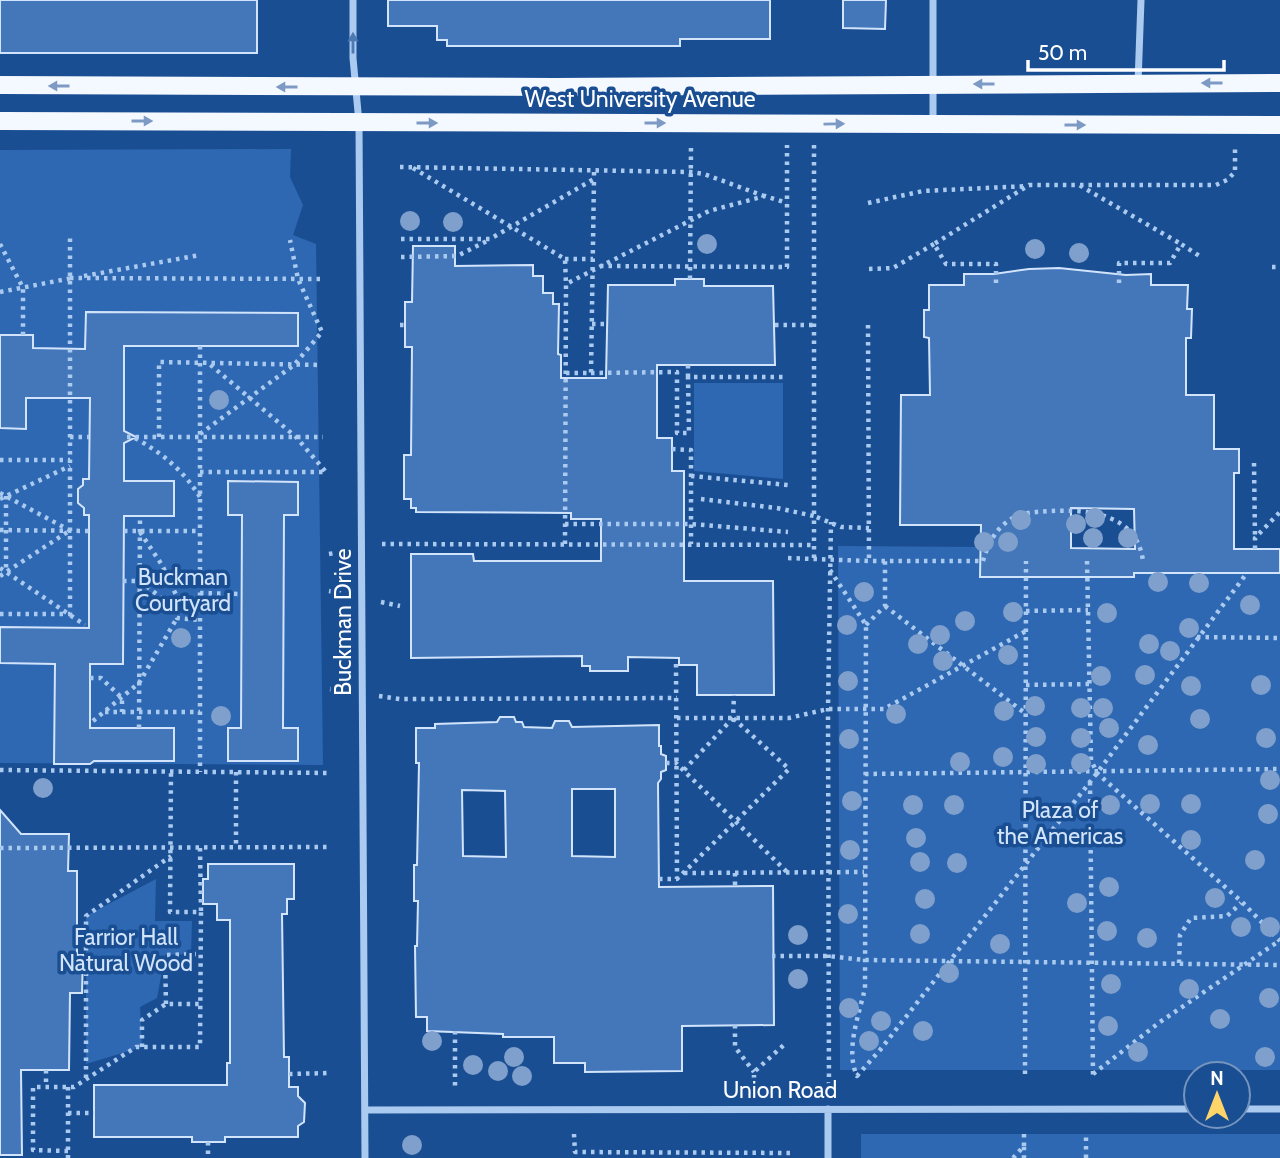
<svg xmlns="http://www.w3.org/2000/svg" width="1280" height="1158" font-family="Cabin,sans-serif">
<style>
.green{fill:#2e68b2}
.building{fill:#4377ba;stroke:#d2e4fb;stroke-width:2;fill-rule:evenodd}
.lines{fill:none;stroke-linecap:round;stroke-linejoin:round}
.path{stroke:#abcaef;stroke-width:4.5;stroke-dasharray:3.5 5;stroke-linecap:butt}
.minor{stroke:#abcaef;stroke-width:7}
.primary{stroke:#f4f8ff;stroke-width:18}
.tree{fill:#7fa0cc}
.oneway{fill:#4d79b3}
.oneway2{fill:#7c9ac4}
.labels{text-anchor:middle;stroke-width:7;stroke-linejoin:round;paint-order:stroke}
.street-label{font-size:23px;fill:#fff;stroke:#1a4e93}
.park-label{font-size:23px;fill:#d2e4fb;stroke:#1a4e93}
</style>
<rect width="100%" height="100%" fill="#1a4e93"/>
<!-- green -->
<path class="green" d="M291,149L290,177L303,205L293,235L316,244L323,765L0,763V150Z
M694,383H783V479L694,471Z
M838,546L980,547V577H1134V573H1280V1070H840Z
M156,879L155,921H192L191,954L165,955L157,998L140,1007L142,1047L86,1064V916Z
M861,1134H1280V1158H861Z"/>
<!-- building -->
<path class="building" d="M0,0H257V53H0Z
M388,0H770V39H680V46H447V40H437V26H388Z
M843,0H886L885,29L843,28Z
M413,246H455V266L533,265V276H543V293H553V304H559L558,354L561,355V378H606L608,285H675V279H704V286H773L775,365H657V438H672V471H684V581H773L774,695H697V665H679V658L628,657V671H590V666H582V656L411,658V554H473L474,561H601V519H571V513L416,512V508H411V499H404V455H411L412,347H405V302H412Z
M1059,268L1126,275L1151,274V285H1188L1187,309H1192L1191,338H1186V395H1214V449H1239V473H1234V549H1280V573H1134V577H980L981,525H900L901,395H930L929,338L924,337V310H929V285H964V274H994L1029,269ZM1071,508L1134,509L1135,549L1071,548Z
M86,312L298,313V346H124V431L136,437L124,443V481H174V516H124L123,664H90V728H174V761H94L90,764H54L55,664L0,663V627L89,628V515H84V508L78,503V489L83,485V479H89L90,398H26V429L0,428V335H33V348L85,349Z
M228,481L298,482V515H284L283,728H298V761H228V728H241L242,515H228Z
M500,717H514L516,722H522L524,727L552,728L555,721H569L572,727L659,725V746H661V754L666,756V770L661,772V779L658,783L659,887L773,886L774,1025L682,1026V1071L585,1072V1063H554V1037H503V1034L427,1031V1017H416L415,946H417L418,901H414V865H417L419,763H416V728H435V724L497,722ZM572,789H615V857L572,856ZM462,790L505,791L506,857L463,856Z
M0,810L21,834H69L68,871H77V955H83L82,993H70L69,1070H21L22,1155H0Z
M208,864H294V899H287V914H282L284,1057H289V1087H298V1096L305,1103L304,1122L298,1126V1137H225V1142H192V1137H94V1085H227V1063H230V920H217V904H203V879H208Z"/>
<g class="lines">
<!-- path -->
<path class="path" d="M814,145V516L841,527L869,528
M400,167L690,172L704,174L764,196
M413,168L565,259L566,284
M1080,185H1216L1227,180L1235,172V145
M868,203L923,191L1028,186
M401,239H490L594,179V170
M0,244L23,288V335
M401,257L457,256L489,240
M565,259H593
M600,266L787,267V145
M1272,267H1280
M869,269L893,268L934,244
M84,276L200,255
M70,278L323,279
M690,279L691,145
M996,283V264H946L934,244L1029,185H1079L1181,244
M1119,283V263H1170L1181,244L1201,257
M0,292L72,278
M592,324H606
M400,325H405
M775,325H814
M868,325L869,561
M200,346V772
M688,365V377
M566,373H591L594,179
M591,373L677,372V433H689L688,377H787
M200,434L294,365L322,332L298,279L290,240
M70,437H89
M127,437H323
M159,437V362L322,365
M135,438C162,453 183,470 200,497
M672,449L691,450V544
M0,460H70
M1254,463L1255,538
M200,472H326L296,437L207,362
M691,476L788,485
M0,493L69,530
M6,496V572
M0,499L70,466
M701,499L777,508L814,516V559
M565,524H691L788,532
M0,530L89,531
M124,531H200
M140,532L162,565L178,599
M382,544L814,545
M565,544L566,284L709,211L765,196L787,203
M1255,549V538L1280,512
M329,554L345,551
M788,558L869,561H980
M983,561C988,544 996,527 1013,518C1025,512 1037,512 1050,511C1089,509 1137,514 1143,561
M1087,561L1091,760L1097,773L1242,902L1280,941
M0,568L85,625
M830,570L866,625L865,988C859,1015 845,1050 857,1076L880,1050L1097,773L1247,573
M0,576L69,531
M123,581H140L173,607
M329,591L345,594
M200,593L241,594
M200,598L178,599L173,607L177,618L200,620
M381,602L400,606
M885,606L1026,714
M1026,611L1088,610
M0,614H70V238
M866,625L885,606V561
M1197,637L1280,638
M676,664L677,879
M90,678H101L122,698V712
M1026,685L1089,684
M330,689L346,691
M379,696L400,699L677,698
M105,712H200
M677,718H789L828,709H884L1026,631
M93,721L139,683L177,618
M139,728L140,516
M666,763H676L788,873
M0,770L330,773
M684,770L733,718L734,695
M236,772V848
M865,774L1280,769
M1090,782L1093,1075
M0,848L329,847
M200,848L201,912
M684,873L864,872
M735,873V887
M659,879H677L789,769L733,718
M772,956H828L864,960L1280,965
M1179,963L1180,935L1191,918L1227,916L1241,903
M166,1004L165,955L200,954
M735,1025V1047L754,1072
M455,1031V1086
M142,1047V1020L166,1004H200
M46,1070V1087
M289,1074L330,1073
M1025,1074L1026,561
M1093,1074L1160,1022L1279,941
M86,1078V916L171,856
M68,1087V1158
M754,1087V1072L786,1043
M829,1094L828,709L831,522
M68,1113H94
M574,1134L575,1152L791,1153
M1024,1134V1146
M208,1142V1158
M68,1151L33,1150V1087H74L136,1047H200L201,912H170L171,771
M1013,1158L1024,1146V1158
M1086,1158V1134"/>
<!-- minor -->
<path class="minor" d="M353,0V58L359,123L365,1158
M933,0V124
M1138,83L1141,0
M828,1109V1158
M1238,1109H1280
M365,1110L1196,1109"/>
<!-- primary -->
<path class="primary" d="M0,85L554,87L1280,83
M0,121L1280,125"/>
</g>
<!-- trees -->
<g class="tree">
<circle cx="410" cy="221" r="10"/>
<circle cx="453" cy="222" r="10"/>
<circle cx="707" cy="244" r="10"/>
<circle cx="1035" cy="249" r="10"/>
<circle cx="1079" cy="253" r="10"/>
<circle cx="219" cy="400" r="10"/>
<circle cx="1095" cy="518" r="10"/>
<circle cx="1021" cy="520" r="10"/>
<circle cx="1076" cy="524" r="10"/>
<circle cx="1093" cy="538" r="10"/>
<circle cx="1128" cy="538" r="10"/>
<circle cx="984" cy="542" r="10"/>
<circle cx="1008" cy="542" r="10"/>
<circle cx="1158" cy="582" r="10"/>
<circle cx="1199" cy="583" r="10"/>
<circle cx="864" cy="592" r="10"/>
<circle cx="1250" cy="605" r="10"/>
<circle cx="1013" cy="612" r="10"/>
<circle cx="1107" cy="613" r="10"/>
<circle cx="965" cy="621" r="10"/>
<circle cx="847" cy="625" r="10"/>
<circle cx="1189" cy="628" r="10"/>
<circle cx="940" cy="635" r="10"/>
<circle cx="181" cy="638" r="10"/>
<circle cx="918" cy="644" r="10"/>
<circle cx="1149" cy="644" r="10"/>
<circle cx="1170" cy="651" r="10"/>
<circle cx="1008" cy="655" r="10"/>
<circle cx="943" cy="661" r="10"/>
<circle cx="1145" cy="675" r="10"/>
<circle cx="1101" cy="676" r="10"/>
<circle cx="848" cy="681" r="10"/>
<circle cx="1261" cy="685" r="10"/>
<circle cx="1191" cy="686" r="10"/>
<circle cx="1035" cy="706" r="10"/>
<circle cx="1081" cy="708" r="10"/>
<circle cx="1103" cy="708" r="10"/>
<circle cx="1004" cy="711" r="10"/>
<circle cx="896" cy="714" r="10"/>
<circle cx="221" cy="716" r="10"/>
<circle cx="1200" cy="719" r="10"/>
<circle cx="1109" cy="728" r="10"/>
<circle cx="1036" cy="737" r="10"/>
<circle cx="1081" cy="738" r="10"/>
<circle cx="1266" cy="738" r="10"/>
<circle cx="849" cy="739" r="10"/>
<circle cx="1148" cy="745" r="10"/>
<circle cx="1003" cy="757" r="10"/>
<circle cx="960" cy="762" r="10"/>
<circle cx="1081" cy="763" r="10"/>
<circle cx="1036" cy="764" r="10"/>
<circle cx="1270" cy="780" r="10"/>
<circle cx="43" cy="788" r="10"/>
<circle cx="852" cy="801" r="10"/>
<circle cx="1150" cy="804" r="10"/>
<circle cx="1191" cy="804" r="10"/>
<circle cx="913" cy="805" r="10"/>
<circle cx="954" cy="805" r="10"/>
<circle cx="1110" cy="805" r="10"/>
<circle cx="1268" cy="814" r="10"/>
<circle cx="916" cy="838" r="10"/>
<circle cx="1191" cy="840" r="10"/>
<circle cx="850" cy="850" r="10"/>
<circle cx="1255" cy="860" r="10"/>
<circle cx="920" cy="862" r="10"/>
<circle cx="957" cy="863" r="10"/>
<circle cx="1109" cy="887" r="10"/>
<circle cx="1215" cy="898" r="10"/>
<circle cx="925" cy="899" r="10"/>
<circle cx="1077" cy="903" r="10"/>
<circle cx="848" cy="914" r="10"/>
<circle cx="1241" cy="927" r="10"/>
<circle cx="1270" cy="927" r="10"/>
<circle cx="1107" cy="931" r="10"/>
<circle cx="920" cy="934" r="10"/>
<circle cx="798" cy="935" r="10"/>
<circle cx="1147" cy="938" r="10"/>
<circle cx="1000" cy="944" r="10"/>
<circle cx="949" cy="973" r="10"/>
<circle cx="798" cy="979" r="10"/>
<circle cx="1111" cy="984" r="10"/>
<circle cx="1189" cy="989" r="10"/>
<circle cx="1269" cy="998" r="10"/>
<circle cx="849" cy="1008" r="10"/>
<circle cx="1220" cy="1019" r="10"/>
<circle cx="881" cy="1021" r="10"/>
<circle cx="1108" cy="1026" r="10"/>
<circle cx="923" cy="1031" r="10"/>
<circle cx="432" cy="1041" r="10"/>
<circle cx="869" cy="1041" r="10"/>
<circle cx="1138" cy="1052" r="10"/>
<circle cx="514" cy="1057" r="10"/>
<circle cx="1265" cy="1057" r="10"/>
<circle cx="473" cy="1065" r="10"/>
<circle cx="498" cy="1071" r="10"/>
<circle cx="522" cy="1076" r="10"/>
<circle cx="412" cy="1145" r="10"/>
</g>
<!-- one-way arrows -->
<defs><path id="oneway-solid" d="M-6-.8H1V-3.2L6.5 0L1 3.2V.8H-6Z" transform="scale(1.75)"/></defs>
<use class="oneway" href="#oneway-solid" transform="translate(353 43) rotate(-90)"/>
<g class="oneway2">
<use href="#oneway-solid" transform="translate(1212 83) rotate(180)"/>
<use href="#oneway-solid" transform="translate(984 84) rotate(180)"/>
<use href="#oneway-solid" transform="translate(59 86) rotate(-180)"/>
<use href="#oneway-solid" transform="translate(287 87) rotate(-180)"/>
<use href="#oneway-solid" transform="translate(142 121)"/>
<use href="#oneway-solid" transform="translate(427 123)"/>
<use href="#oneway-solid" transform="translate(655 123)"/>
<use href="#oneway-solid" transform="translate(834 124) rotate(-1)"/>
<use href="#oneway-solid" transform="translate(1075 125)"/>
</g>
<g class="labels">
<!-- street labels -->
<g class="street-label">
<text x="640" y="107">West University Avenue</text>
<text transform="translate(343 622) rotate(-90)" y="8">Buckman Drive</text>
<text x="780" y="1098">Union Road</text>
</g>
<!-- park labels -->
<g class="park-label">
<text x="183" y="585">Buckman<tspan x="183" dy="26">Courtyard</tspan></text>
<text x="1060" y="818">Plaza of<tspan x="1060" dy="26">the Americas</tspan></text>
<text x="126" y="945">Farrior Hall<tspan x="126" dy="26">Natural Wood</tspan></text>
</g>
</g>
<!-- north arrow -->
<g transform="translate(1217 1095)"><circle r="33" fill="#1a4e93" stroke="#7695be" stroke-width="2"/>
<path d="M0-5L12 26L0 18L-12 26Z" fill="#ffd56a"/>
<text y="-10" font-size="19" font-weight="bold" text-anchor="middle" fill="#ffffff">N</text>
</g>
<!-- scale -->
<path d="M1028 60v10h196v-10" fill="none" stroke="#ffffff" stroke-width="3.5"/>
<text x="1038" y="60" font-size="21" fill="#ffffff" stroke="#1a4e93" stroke-width="5" paint-order="stroke">50 m</text>
</svg>
